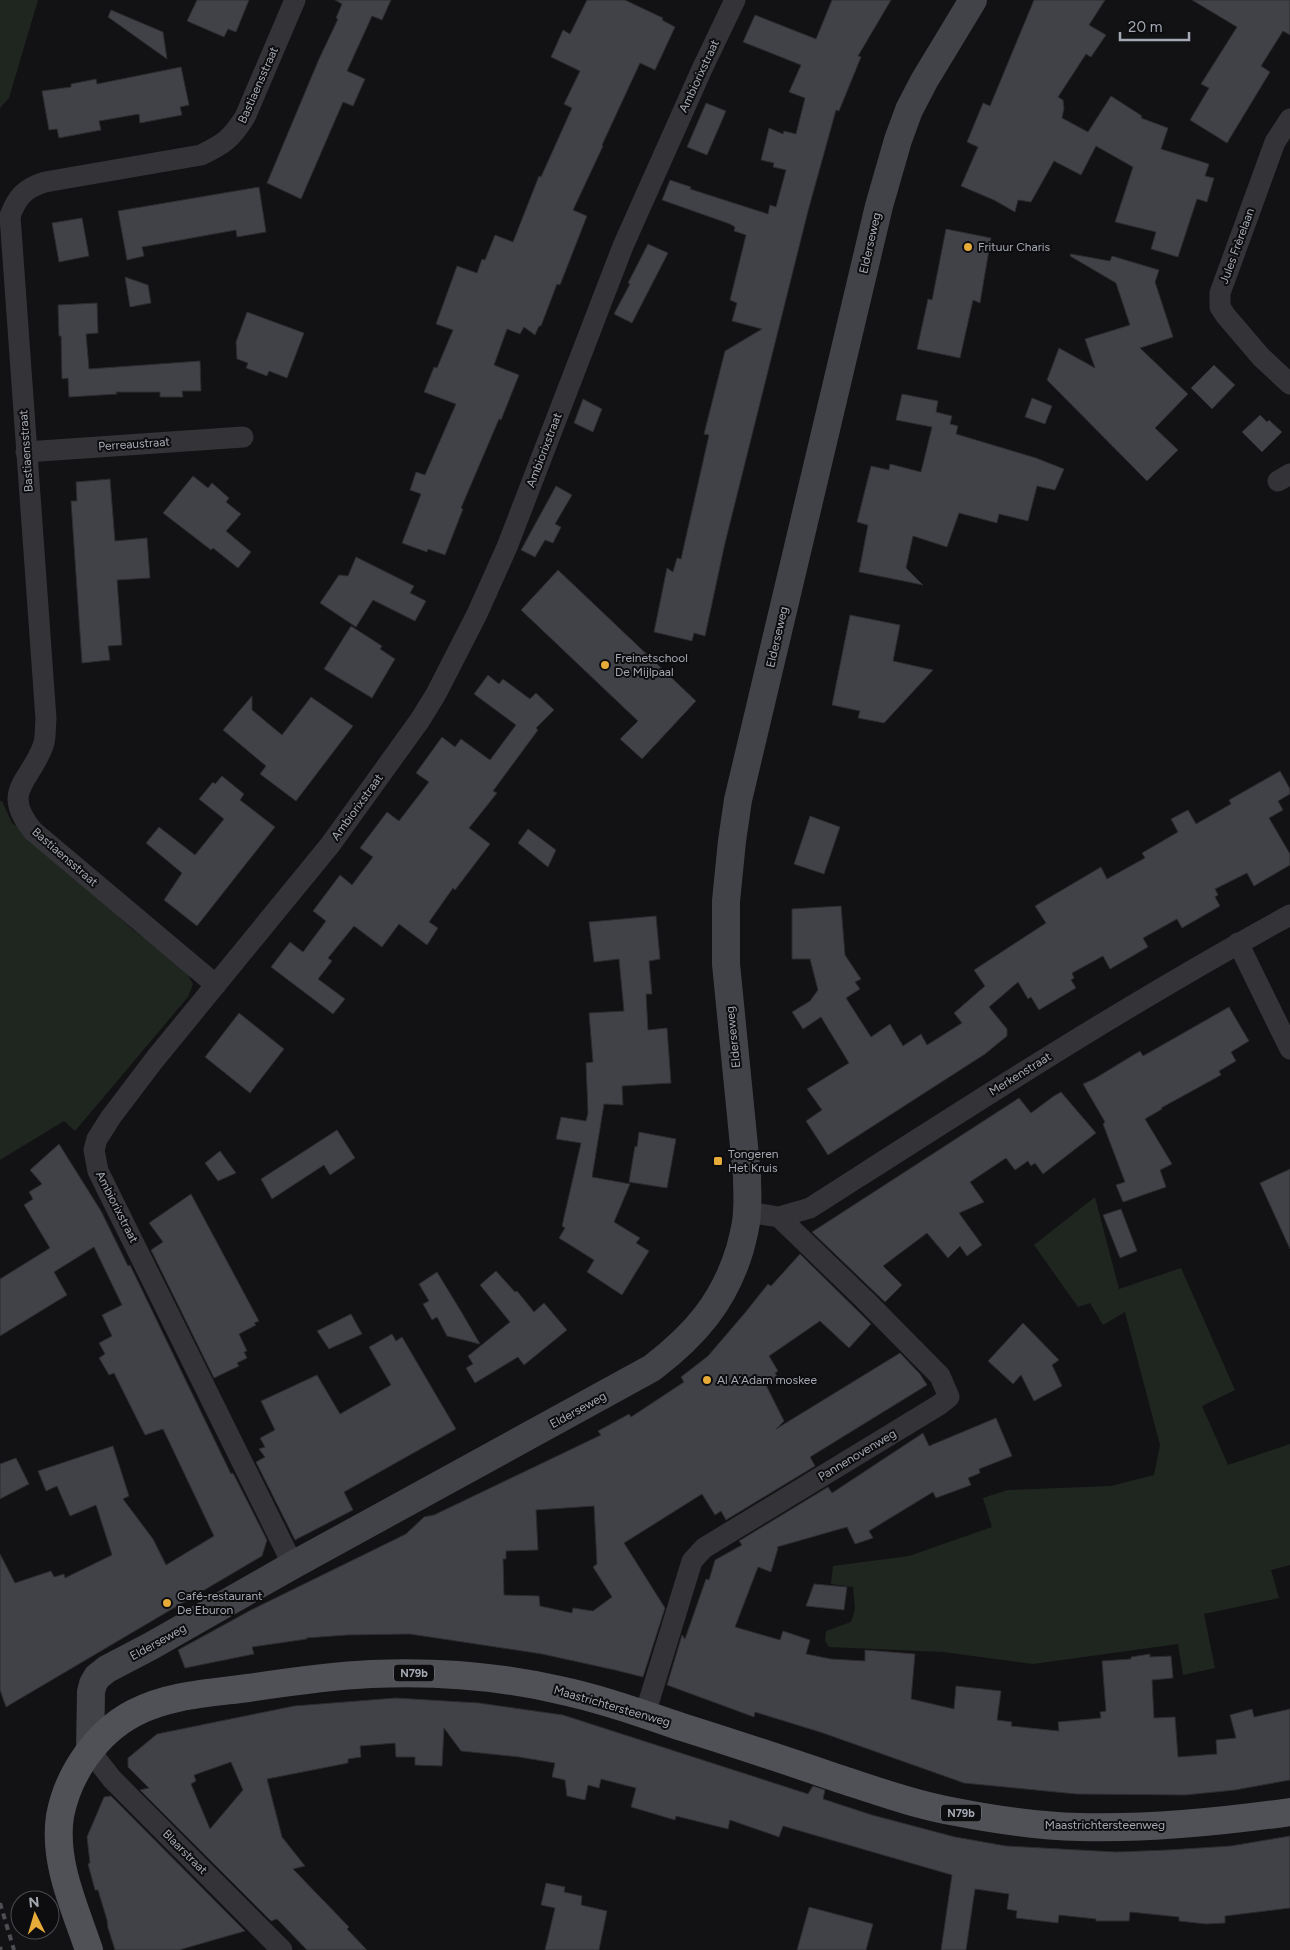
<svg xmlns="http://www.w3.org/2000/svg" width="1290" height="1950" font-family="Figtree,sans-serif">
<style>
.green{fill:#1f2620}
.building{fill:#414247;stroke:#2c2c30;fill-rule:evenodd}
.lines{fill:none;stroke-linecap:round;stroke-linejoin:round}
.street{stroke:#343438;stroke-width:21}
.secondary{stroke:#424348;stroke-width:28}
.primary{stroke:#505157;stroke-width:28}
.rail{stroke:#4d4e53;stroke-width:4;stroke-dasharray:6 5;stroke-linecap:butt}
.poi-dot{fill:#e6ab38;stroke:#0d0d0f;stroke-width:2}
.labels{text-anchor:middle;stroke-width:4;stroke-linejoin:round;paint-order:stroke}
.shield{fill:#0d0d0f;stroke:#777a82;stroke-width:1}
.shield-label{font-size:11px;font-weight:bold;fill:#a5a9b3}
.street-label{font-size:12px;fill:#a5a9b3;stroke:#0d0d0f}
.poi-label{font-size:12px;fill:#a5a9b3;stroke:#0d0d0f;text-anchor:start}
</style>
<rect width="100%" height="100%" fill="#121214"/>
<!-- green -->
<path class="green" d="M0,0H38L9,98L0,108Z
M0,801H2L12,823L38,842L132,929L184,968L193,984L188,997L75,1131L64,1121L0,1160Z
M1095,1197L1119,1289L1181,1268L1235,1390L1202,1406L1228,1465L1290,1444V1565L1271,1570L1279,1598L1204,1614L1215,1668L1183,1675L1178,1644L1033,1664L943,1652L829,1647L825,1641L826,1631L851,1622L855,1609L853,1587L831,1584L833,1566L909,1556L992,1527L983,1498L1008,1490L1111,1486L1154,1475L1160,1445L1125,1312L1103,1325L1090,1303L1078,1307L1034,1245Z"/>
<!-- building -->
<path class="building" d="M197,0H249L236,32L228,29L224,37L187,21Z
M335,0H391L382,20L372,16L347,71L365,79L353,106L343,102L301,199L267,183L319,59L338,19L336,18L342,4Z
M587,0H625L663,18L662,20L675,27L655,70L640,63L602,145L603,146L573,210L587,216L560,285L557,284L541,326H539L535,335L524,327L520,334L507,329L494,365L519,375L501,420L499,419L461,508L463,509L445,555L428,549L427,552L402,543L421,494L410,490L416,472L425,475L456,404L424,392L434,367L437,368L453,330L436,324L457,266L477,273L482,259L485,260L495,235L513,242L539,176L541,177L572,108L564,104L580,71L551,57L563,30L570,34Z
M832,0H891L858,56L861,57L839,111L836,110L808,211L725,543L705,636L694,633L692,641L654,632L667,568L673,572L677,558L681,559L709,435L704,434L725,351L762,329L732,321L737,303L730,300L746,235L734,231L735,227L730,224L662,200L670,180L691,187L690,189L768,214L770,205L776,207L786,170L773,167L774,163L761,160L769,128L783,134L784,131L796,134L805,98L789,92L801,65L743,42L755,15L816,39Z
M1034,0H1105L1089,25L1106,35L1091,57L1086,54L1058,97L1063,100L1064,108L1062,118L1088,132L1111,96L1142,116L1141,118L1168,128L1161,149L1209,164L1205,176L1214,178L1207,202L1197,199L1178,257L1151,249L1156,232L1115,222L1133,167L1096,146L1081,175L1054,161L1031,202L1018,200L1015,212L994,200L961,186L978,147L967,142L983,103L990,106Z
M1192,0H1290V35L1283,31L1261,66L1270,72L1227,143L1190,120L1209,88L1201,84L1237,27Z
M111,10L163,32L167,59L108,17Z
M181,67L189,105L180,107L182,115L140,123L139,114L99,121L101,130L59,138L57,129L49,130L42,91L71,87V84L96,79L97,84Z
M706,103L726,111L707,155L687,147Z
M259,187L266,232L237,237L236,230L142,247L144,256L127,260L118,211Z
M82,218L89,256L59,262L52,223Z
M946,229L991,238L980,303L973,300L960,358L917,349L928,299L932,300Z
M648,244L668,253L632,323L614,314L630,284L628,283Z
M1071,254L1110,261L1112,256L1159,270L1155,282L1173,337L1140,348L1188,394L1155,428L1178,450L1147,481L1047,380L1059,348L1095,368L1085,339L1130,325L1116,283L1070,256Z
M125,277L148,285L151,303L130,307Z
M97,303L98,333L86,334L89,369L200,361L201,391H182L183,397H160V392H116L117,394L69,397L68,378L62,379L61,336H59L58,305Z
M247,312L304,333L287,378L269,371L267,376L246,368L248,363L237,359L236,342Z
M1214,365L1235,385L1212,409L1191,388Z
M902,394L938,401L936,412L952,416L950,424L958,426L956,434L1036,458L1064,469L1055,490L1037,486L1028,521L999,514L997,523L959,513L947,547L913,536L906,568L923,585L859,572L868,525L857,522L871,466L889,470L890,464L921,472L932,427L896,420Z
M1032,398L1052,406L1045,424L1025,417Z
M583,399L602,409L593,432L574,423Z
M1260,415L1267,422L1269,420L1282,432L1262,452L1242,432Z
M193,476L208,488L212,483L229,498L226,502L241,514L226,531L251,552L238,568L213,548L211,550L163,513Z
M110,479L115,541L147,538L150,578L117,580L122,645L108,646L110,660L82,663L71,501H77L76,482Z
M556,486L572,495L555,524L561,527L553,543L545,540L535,557L521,550Z
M356,557L414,586L410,593L426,601L415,621L373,600L356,627L320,603L339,575L348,576Z
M558,570L696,701L642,759L620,739L638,721L521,610Z
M850,615L900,625L893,661L933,670L884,723L858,718L860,711L832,705Z
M351,626L382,646L380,649L395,659L372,698L324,669Z
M488,675L499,684L503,679L530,699L536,693L554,710L536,728L538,730L493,791L497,793L469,828L490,844L455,890L453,888L429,922L438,928L427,945L399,924L382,947L354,926L328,958L332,961L318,979L345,999L333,1014L271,967L290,942L303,952L326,921L313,911L340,875L352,885L373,857L360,848L387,812L399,821L429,782L416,773L442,737L455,747L461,739L490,760L516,725L474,694Z
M252,696V710L282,735L311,697L353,726L296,801L260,774L266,766L223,730Z
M1280,771L1290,789V794L1278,801L1283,810L1269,818L1290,854V865L1254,886L1247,873L1215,889L1218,895L1215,897L1220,906L1182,928L1177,919L1143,938L1148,947L1110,969L1103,956L1072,973L1074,978L1071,980L1076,988L1039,1010L1031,997L1028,999L1018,982L989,1007L1007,1029V1036L985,1054L828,1155L806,1121L822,1110L807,1089L849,1063L821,1017L803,1029L792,1012L810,1001L818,990L810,959H792V909L841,906L845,955L861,979L855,982L860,989L846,998L871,1037L890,1024L903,1046L921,1034L927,1045L962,1023L954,1013L985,986L974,970L1046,923L1035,906L1101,867L1107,879L1145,858L1142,853L1178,832L1171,819L1188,810L1196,824L1231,804L1229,800Z
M222,776L244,794L240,800L275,827L197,926L164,900L182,873L146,843L159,827L195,855L224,819L199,799L213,782L215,784Z
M810,816L840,827L824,874L794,864Z
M528,829L556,850L548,867L518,843Z
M656,916L660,959L649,961L652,994H646L648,1030L667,1028L671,1083L622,1086L623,1105L604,1104L592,1177L630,1184L614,1222L640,1238L636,1243L649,1251L622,1295L587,1272L594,1260L559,1238L565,1228L562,1226L581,1143L556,1139L561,1117L586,1121L588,1113L586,1063L593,1062L589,1013L624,1011L619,959L594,962L589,922Z
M1229,1007L1249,1041L1231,1052L1236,1061L1219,1071L1221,1075L1161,1108L1162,1109L1145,1119L1172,1164L1160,1170L1166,1187L1123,1202L1116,1185L1125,1182L1103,1124L1105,1122L1083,1084L1094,1079L1140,1051L1143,1056Z
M239,1013L284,1049L250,1093L205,1057Z
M1061,1092L1096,1133L1043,1174L1035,1163L1031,1166L1028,1161L1015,1170L1006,1158L970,1182L984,1202L959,1213L982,1245L967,1256L960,1246L948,1258L927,1233L883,1266L902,1285L885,1302L812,1232L1019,1098L1031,1113L1054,1096Z
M337,1130L355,1158L330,1175L324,1165L272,1199L261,1179Z
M639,1132L676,1139L667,1188L629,1182L635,1146L637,1147Z
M59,1144L101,1211L128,1266L130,1265L231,1474L233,1473L267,1540L262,1556L6,1707L0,1690V1554L15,1583L51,1571L54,1577L64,1574L65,1578L112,1555L96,1505L70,1516L57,1486L46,1491L38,1471L113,1446L129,1496L123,1499L153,1539L166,1565L214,1536L163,1429L145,1435L114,1373L109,1375L99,1358L105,1354L99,1343L112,1336L102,1315L122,1305L94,1247L54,1272L67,1295L0,1336V1279L50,1248L24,1205L33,1199L29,1192L42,1184L30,1170Z
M220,1151L236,1173L218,1181L205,1163Z
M1290,1169V1249L1260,1183Z
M191,1194L259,1321L254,1323L256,1325L239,1334L247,1351L244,1352L247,1358L237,1363L239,1366L214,1378L151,1250L163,1242L149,1223Z
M1121,1209L1137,1251L1120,1258L1103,1215Z
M800,1254L871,1324L849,1348L820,1321L769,1356L778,1371L775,1373L778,1378L766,1385L784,1421L776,1429L900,1353L920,1374L927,1385L810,1457L815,1466L726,1520L721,1511L715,1515L702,1494L624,1543L665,1608L643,1677L615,1670L542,1654L410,1634L347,1635L306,1638L307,1639L252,1647L254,1654L185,1668L178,1650L251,1610L406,1534L424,1517L434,1515L601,1435L598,1431L629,1414L631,1417L684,1382L681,1377L708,1356L744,1314L768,1284L771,1286ZM594,1506L597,1564L593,1567L612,1597L593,1611L573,1608L572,1613L540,1606L539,1596L504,1595L503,1559H506V1551L538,1550L536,1510Z
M496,1271L515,1292L517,1291L534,1312L544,1303L567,1330L524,1365L518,1357L475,1383L466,1368L473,1364L468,1356L510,1322L480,1285Z
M437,1272L462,1313L480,1344L447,1336L437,1317L432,1320L423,1304L429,1301L419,1284Z
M351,1314L362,1334L329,1349L317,1331Z
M1023,1323L1059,1360L1052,1365L1062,1386L1034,1401L1021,1375L1013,1384L988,1361Z
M392,1334L396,1341L402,1337L456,1429L344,1492L353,1510L295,1540L256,1462L265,1457L259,1449L265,1447L260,1438L275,1430L261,1401L317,1375L340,1414L391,1385L369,1347Z
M996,1418L1012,1456L979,1469L980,1473L968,1478L971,1485L936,1498L933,1492L869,1531L873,1538L855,1544L847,1527L777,1547L778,1548L771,1572L758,1567L735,1627L780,1640L783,1631L810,1640L806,1654L831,1659L865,1661V1650L915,1654L911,1699L954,1709L956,1686L1001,1691L997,1720L1012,1722L1011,1726L1059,1731L1058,1722L1101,1718L1100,1712L1106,1711L1102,1661L1131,1659V1657L1150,1654V1657L1171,1656L1173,1678L1152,1680L1154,1718L1175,1717L1178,1757L1217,1754L1216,1740L1236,1738L1230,1715L1252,1709L1254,1717L1290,1709V1780L1235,1790L1185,1795L1076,1794L964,1783L823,1733L755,1712L754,1717L667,1685L682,1635L685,1639L706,1579L709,1580L715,1560L742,1545L739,1541L828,1487L832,1493L923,1433L929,1446Z
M16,1458L29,1484L0,1499V1464Z
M814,1584L847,1587L844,1610L806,1606Z
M396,1698L479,1703L563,1715L808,1794L813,1786L825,1790L823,1799L872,1815L955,1837L1006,1846L1116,1852L1168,1850L1231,1846L1290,1836V1908L1225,1916V1923L1206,1924L1179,1921V1917L1130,1912L1129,1921H1096V1919L1059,1915L1058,1923L1016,1918L1017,1911L1007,1909L1009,1894L975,1889L966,1950H941L952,1875L783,1826L779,1837L730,1820L728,1829L676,1816L675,1820L631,1807L636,1788L601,1779L599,1788L588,1785L585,1800L567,1796L565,1780L552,1777L555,1763L519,1757L461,1751L444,1728L442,1766L415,1765V1757H396L395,1743L360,1746L361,1757L348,1759V1763L267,1779L282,1837L305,1866L293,1869L349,1927L347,1929L367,1950H307L277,1919L271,1921L140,1790L149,1788L128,1767V1758L157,1734L294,1706ZM231,1762L243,1790L210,1829L191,1784L196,1781L194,1775Z
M111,1796L245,1931L179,1950H115L108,1928L107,1920L98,1890H95L88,1864L90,1863L87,1837L104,1797Z
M546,1883L565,1887L564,1892L582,1896L581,1905L607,1911L599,1950H545L555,1908L541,1905Z
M809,1907L873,1924L866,1950H797Z"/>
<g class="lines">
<!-- street -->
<path class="street" d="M1290,119L1275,142L1220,293V307L1226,316L1261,357L1290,384
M26,452L243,437
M1278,481L1290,474
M1238,943L1290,1049
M216,985L33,831C0,791 30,782 43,746C46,739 45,728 46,719L10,216C17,197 25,188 45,182L201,155C224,144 231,139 245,117L295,0
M747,1212L779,1217L810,1208C968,1107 1125,1005 1290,915
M293,1565L98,1171L94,1150L97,1139L111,1117L155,1059L330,845L420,720L436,694L477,614L507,547L623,246L702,69L735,0
M645,1714L692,1561L704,1548L939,1405L949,1397L940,1376L865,1300L779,1217
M90,1751L112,1779L282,1950"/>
<!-- secondary -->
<path class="secondary" d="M90,1751L91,1692L93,1684L97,1677L107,1669L151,1646L293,1565L652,1368C695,1335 724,1302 740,1249C743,1237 747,1224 747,1211C748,1200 747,1188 747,1176L726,964V901L732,841L738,800L879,206L898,140L909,110L924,81L973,0"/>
<!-- primary -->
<path class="primary" d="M89,1950C75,1908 53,1862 60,1816C68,1774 96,1733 134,1713C168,1695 210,1693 248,1688C288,1682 330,1676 371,1674C434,1671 498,1676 559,1690C602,1699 643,1714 685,1728C736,1744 787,1761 837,1778C877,1791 916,1805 956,1812C997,1820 1038,1826 1079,1827C1150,1829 1220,1822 1290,1812"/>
<!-- rail -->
<path class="rail" d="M0,1903L14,1950
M0,1947L1,1950"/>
</g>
<!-- markers -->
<g class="poi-dot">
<circle cx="968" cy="247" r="5"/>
<circle cx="605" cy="665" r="5"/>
<rect x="713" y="1156" width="10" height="10" rx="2.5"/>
<circle cx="707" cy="1380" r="5"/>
<circle cx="167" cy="1603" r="5"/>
</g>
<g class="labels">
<!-- shield labels -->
<g class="shield">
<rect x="394" y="1664.5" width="40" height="17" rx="4"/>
<rect x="941" y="1804.5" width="40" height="17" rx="4"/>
</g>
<g class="shield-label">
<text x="414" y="1677">N79b</text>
<text x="961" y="1817">N79b</text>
</g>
<!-- street labels -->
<g class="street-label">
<text transform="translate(699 76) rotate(-65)" y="4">Ambiorixstraat</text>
<text transform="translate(258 85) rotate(-66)" y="4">Bastiaensstraat</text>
<text transform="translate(870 243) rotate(-77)" y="4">Elderseweg</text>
<text transform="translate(1237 246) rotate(-70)" y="4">Jules Frèrelaan</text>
<text transform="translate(134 444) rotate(-4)" y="4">Perreaustraat</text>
<text transform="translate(544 450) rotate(-69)" y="4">Ambiorixstraat</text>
<text transform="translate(26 451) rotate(-94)" y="4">Bastiaensstraat</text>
<text transform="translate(777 637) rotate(-77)" y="4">Elderseweg</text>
<text transform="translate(357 807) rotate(-54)" y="4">Ambiorixstraat</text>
<text transform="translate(65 857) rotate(41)" y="4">Bastiaensstraat</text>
<text transform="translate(733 1037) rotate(-96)" y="4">Elderseweg</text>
<text transform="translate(1020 1074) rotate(-32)" y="4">Merkenstraat</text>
<text transform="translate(117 1207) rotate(63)" y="4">Ambiorixstraat</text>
<text transform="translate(578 1410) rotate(-29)" y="4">Elderseweg</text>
<text transform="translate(857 1455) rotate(-31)" y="4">Pannenovenweg</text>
<text transform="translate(158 1642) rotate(-29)" y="4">Elderseweg</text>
<text transform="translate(612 1706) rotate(16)" y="4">Maastrichtersteenweg</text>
<text x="1105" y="1829">Maastrichtersteenweg</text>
<text transform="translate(185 1852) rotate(45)" y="4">Blaarstraat</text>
</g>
<!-- poi labels -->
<g class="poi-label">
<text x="978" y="251">Frituur Charis</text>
<text x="615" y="662">Freinetschool<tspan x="615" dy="14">De Mijlpaal</tspan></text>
<text x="728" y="1158">Tongeren<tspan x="728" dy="14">Het Kruis</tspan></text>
<text x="717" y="1384">Al A’Adam moskee</text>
<text x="177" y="1600">Café-restaurant<tspan x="177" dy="14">De Eburon</tspan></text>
</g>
</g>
<!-- north arrow -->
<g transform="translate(35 1915) rotate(355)"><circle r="24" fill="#0d0d0f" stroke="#4a4b51"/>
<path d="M0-4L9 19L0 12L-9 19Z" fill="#e6ab38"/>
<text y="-8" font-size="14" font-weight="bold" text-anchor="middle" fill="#a5a9b3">N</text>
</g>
<!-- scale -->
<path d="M1120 32v8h69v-8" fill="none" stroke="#a5a9b3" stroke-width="2.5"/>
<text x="1128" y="32" font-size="15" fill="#a5a9b3" stroke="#0d0d0f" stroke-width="4" paint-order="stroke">20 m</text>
</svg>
